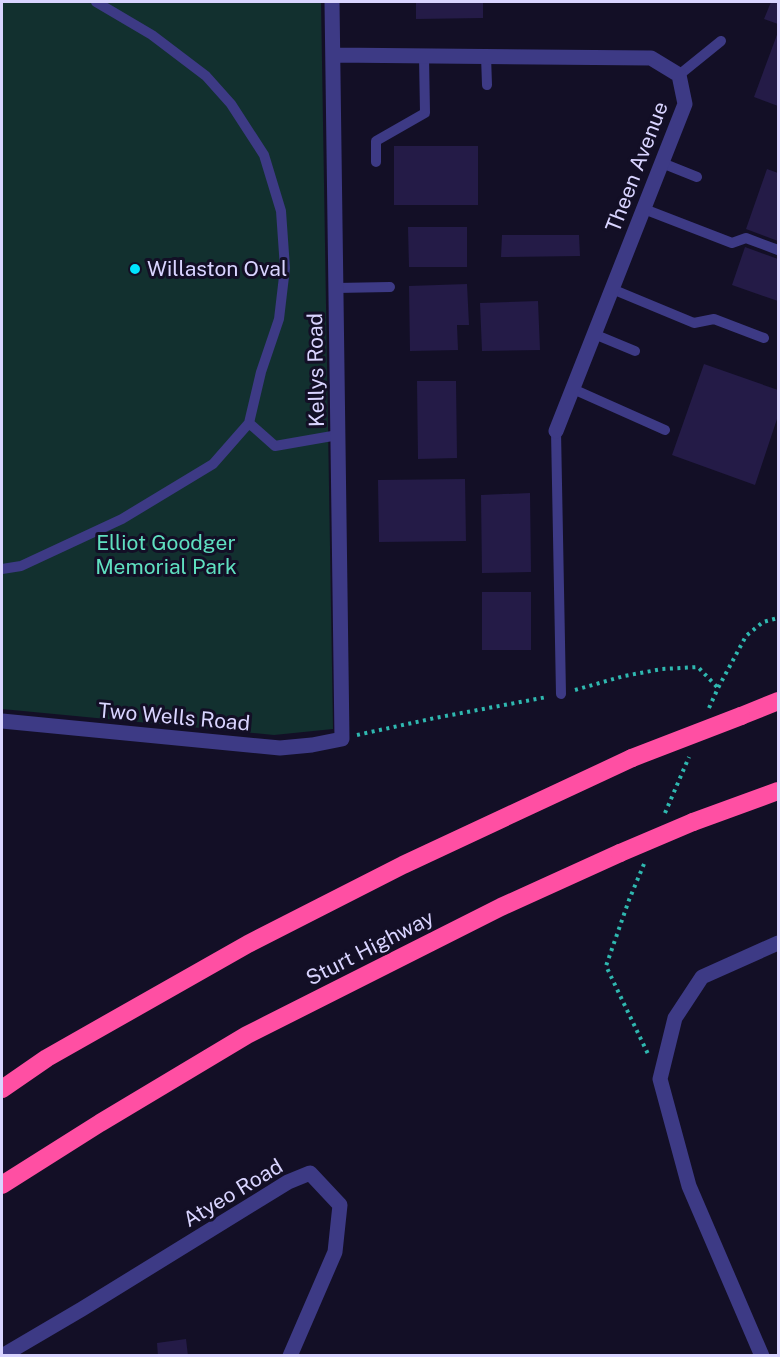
<svg xmlns="http://www.w3.org/2000/svg" width="780" height="1357" font-family="'Public Sans',sans-serif">
<style>
.green{fill:#12302f}
.building{fill:#241b47}
.lines{fill:none;stroke-linecap:round;stroke-linejoin:round}
.path{stroke:#2fb8b0;stroke-width:4;stroke-dasharray:3 4.5;stroke-linecap:butt}
.service{stroke:#3d3a85;stroke-width:10}
.minor{stroke:#3d3a85;stroke-width:15}
.motorway{stroke:#ff4fa3;stroke-width:18}
.motorway-bridge{stroke:#ff4fa3;stroke-width:18}
.poi-dot{fill:#00e5ff;stroke:#130f26;stroke-width:2}
.labels{text-anchor:middle;stroke-width:6;stroke-linejoin:round;paint-order:stroke}
.street-label{font-size:21px;fill:#d9d4ff;stroke:#130f26}
.poi-label{font-size:21px;fill:#d9d4ff;stroke:#130f26;text-anchor:start}
.park-label{font-size:21px;fill:#5fe0c0;stroke:#130f26}
</style>
<rect width="100%" height="100%" fill="#130f26"/>
<!-- green -->
<path class="green" d="M2,2H321L333,729L274,735L2,709Z"/>
<!-- building -->
<path class="building" d="M416,2H483V18L416,19Z
M771,2H778V24L764,19Z
M778,32V106L754,97Z
M394,146H478V205H394Z
M767,169L778,173V241L746,229Z
M408,227H467V267H409Z
M502,235H579L580,256L501,257Z
M745,247L778,259V301L732,285Z
M467,284L469,325H457L458,350L410,351L409,286Z
M538,301L540,350L482,351L480,303Z
M704,364L778,390V416L755,485L672,455Z
M417,381H456L457,458L418,459Z
M465,479L466,541L379,542L378,480Z
M530,493L531,572L482,573L481,495Z
M482,592H531V650H482Z
M186,1339L188,1356H158L157,1343Z"/>
<g class="lines">
<!-- path -->
<path class="path" d="M575,690L624,676L662,669L698,667L718,688
M709,708L718,688L746,636L763,622L778,618
M357,735L435,718L547,697
M665,813L689,757
M644,864L629,900L606,966L648,1054"/>
<!-- service -->
<path class="service" d="M486,56L487,85
M679,75L721,41
M376,162V141L425,113L424,56
M662,163L697,177
M644,209L732,243L746,238L778,250
M336,288L390,287
M612,289L694,323L714,319L764,338
M594,334L635,351
M573,389L665,430
M249,423L275,446L338,435
M556,431L561,694
M2,569L21,566L122,519L213,464L249,423L261,372L279,319L285,268L281,211L264,155L231,104L206,76L152,35L96,2"/>
<!-- minor -->
<path class="minor" d="M333,55L651,58L679,75L685,104L556,431
M2,721L280,748L312,745L342,739L332,2
M2,1356L82,1309L288,1182L310,1173L340,1205L335,1252L290,1356
M762,1356L689,1186L660,1079L675,1018L702,977L778,943"/>
<!-- motorway -->
<path class="motorway" d="M741,716L778,701
M693,822L778,791
M2,1089L47,1058L248,944L403,865L632,758
M2,1185L100,1123L247,1035L501,907L620,853"/>
<!-- motorway-bridge -->
<path class="motorway-bridge" d="M632,758L741,716
M620,853L693,822"/>
</g>
<!-- markers -->
<circle class="poi-dot" cx="135" cy="269" r="6"/>
<g class="labels">
<!-- street labels -->
<g class="street-label">
<text transform="translate(637 167) rotate(-69)" y="7">Theen Avenue</text>
<text transform="translate(316 370) rotate(-91)" y="7">Kellys Road</text>
<text transform="translate(174 717) rotate(5)" y="7">Two Wells Road</text>
<text transform="translate(370 948) rotate(-27)" y="7">Sturt Highway</text>
<text transform="translate(233 1193) rotate(-31)" y="7">Atyeo Road</text>
</g>
<!-- poi labels -->
<g class="poi-label">
<text x="147" y="276">Willaston Oval</text>
</g>
<!-- park labels -->
<g class="park-label">
<text x="166" y="550">Elliot Goodger<tspan x="166" dy="24">Memorial Park</tspan></text>
</g>
</g>
<!-- border -->
<rect width="780" height="1357" fill="none" stroke="#d9d4ff" stroke-width="6"/>
</svg>
